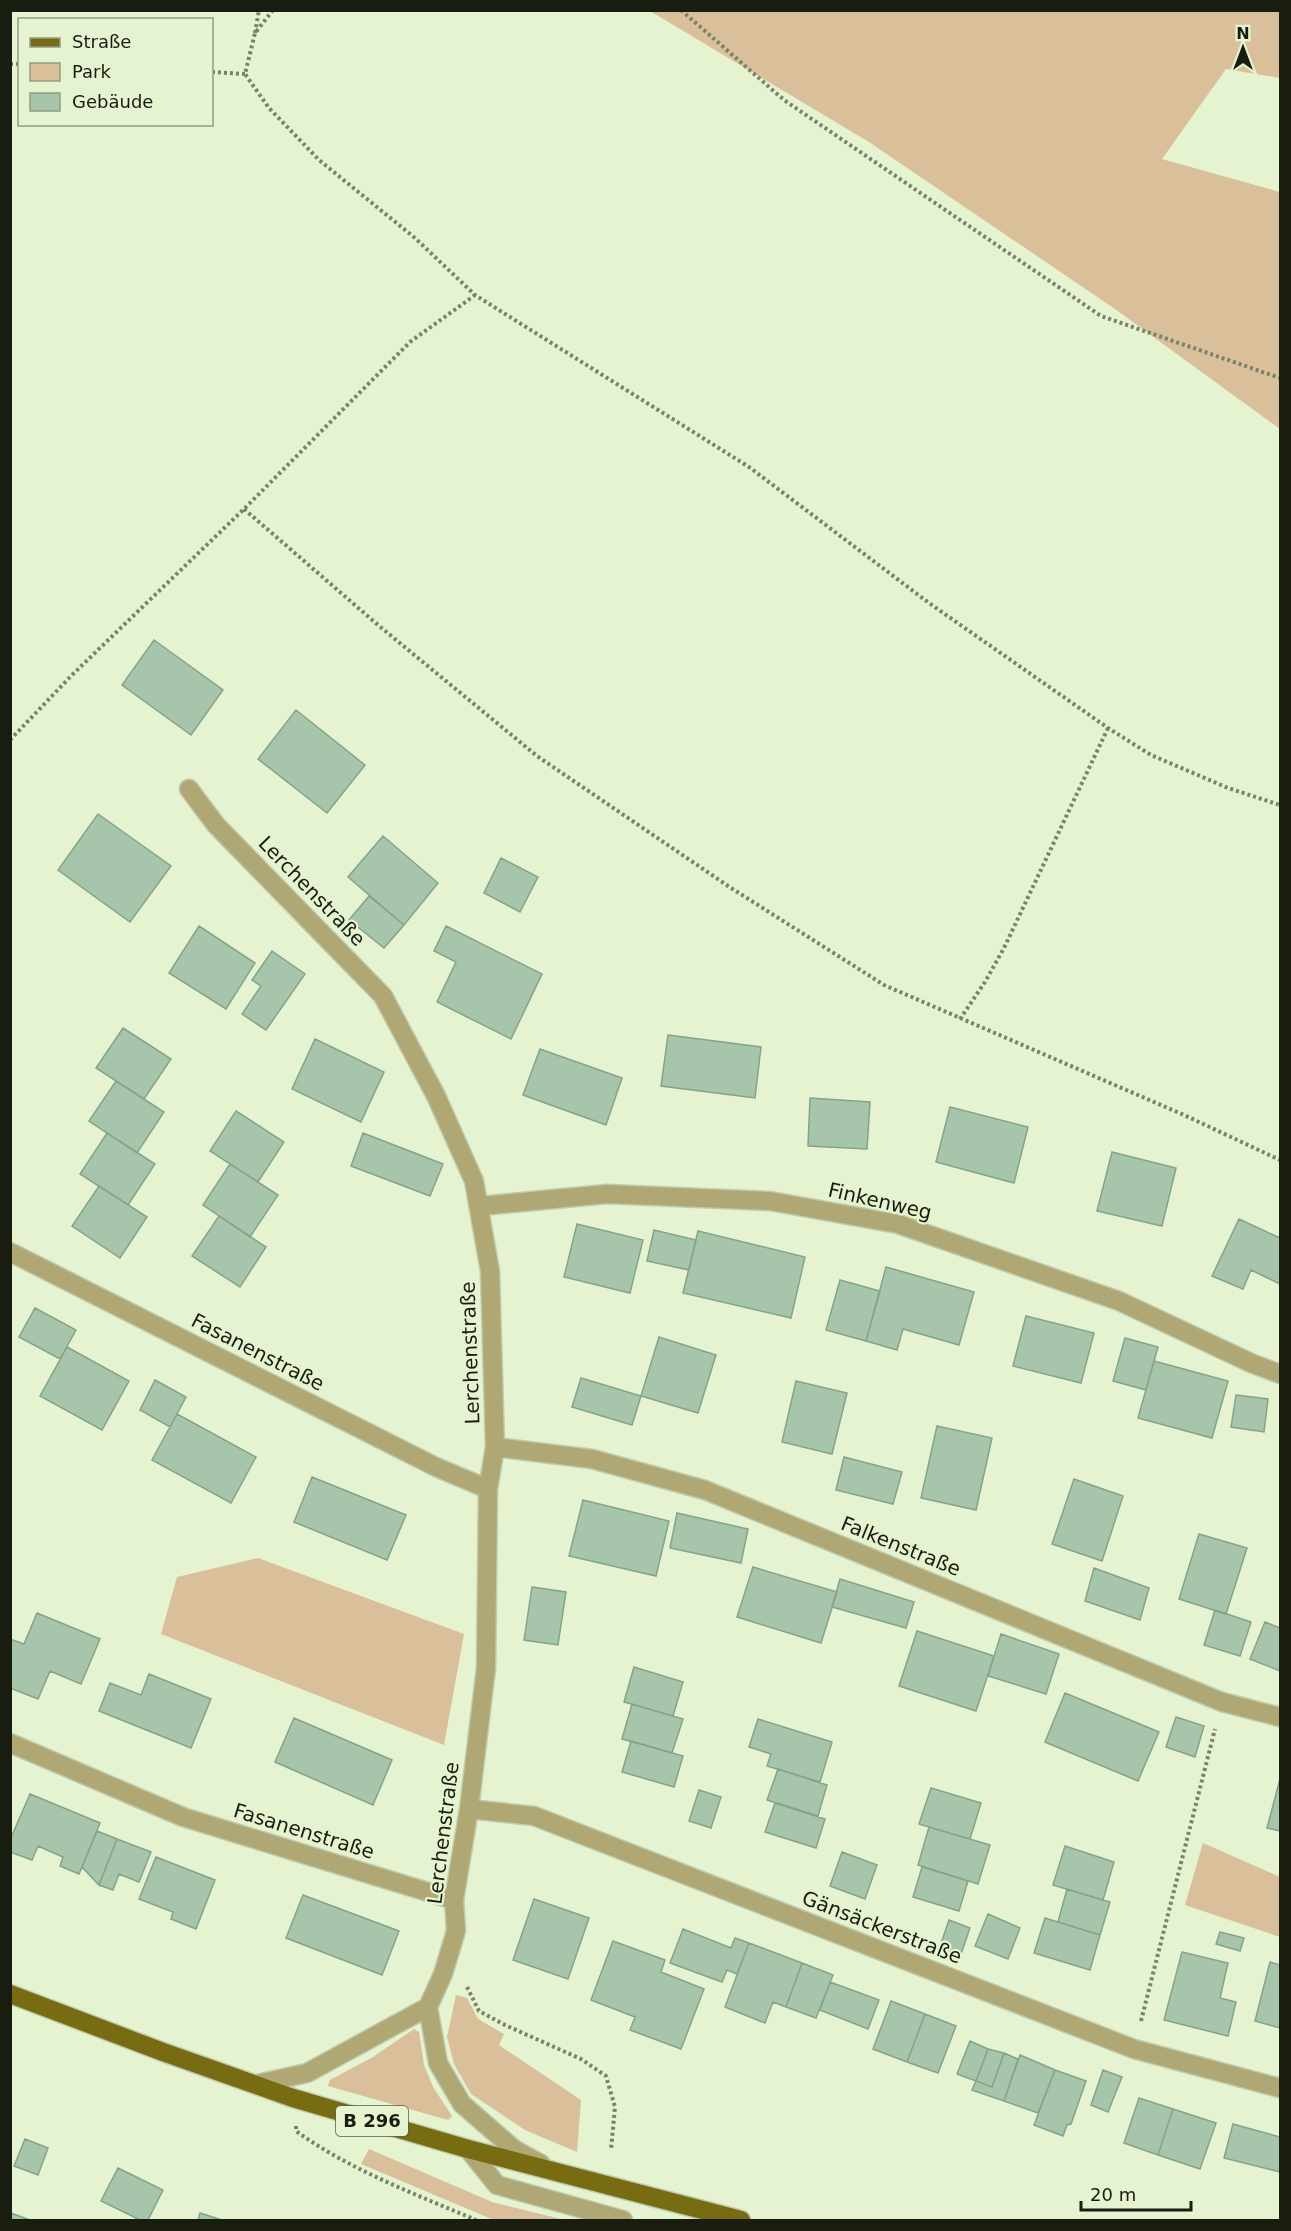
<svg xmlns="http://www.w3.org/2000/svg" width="1291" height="2231" font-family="'DejaVu Sans',sans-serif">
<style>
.green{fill:#d9bf9a}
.building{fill:#a6c5ab;stroke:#85a38a;stroke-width:1.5}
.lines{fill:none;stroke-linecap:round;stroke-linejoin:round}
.minor-casing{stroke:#c0ccad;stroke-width:21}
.primary-casing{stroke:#c0ccad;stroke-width:21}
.path{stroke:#79836b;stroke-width:4;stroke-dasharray:3 3;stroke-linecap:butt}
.minor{stroke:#afa875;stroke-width:18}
.primary{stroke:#786c13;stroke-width:18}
.labels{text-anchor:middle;stroke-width:4.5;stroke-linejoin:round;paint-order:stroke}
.shield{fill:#e5f3d0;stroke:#565d4a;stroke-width:1.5}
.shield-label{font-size:18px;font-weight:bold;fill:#181d10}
.street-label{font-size:20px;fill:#181d10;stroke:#e5f3d0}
</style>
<rect width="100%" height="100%" fill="#e5f3d0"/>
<!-- green -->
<path class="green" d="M650,11H1280V78L1226,69L1162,159L1280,192V429L1115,309L869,142Z
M258,1558L464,1634L444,1745L161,1634L177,1577Z
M1203,1843L1280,1877V1937L1185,1905Z
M456,1995L467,1998L478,2019L504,2034L499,2045L581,2100L577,2152L525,2130L471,2094L454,2064L447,2037Z
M414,2029L419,2032L424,2065L433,2087L452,2116L448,2120L328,2086L330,2080L373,2057Z
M369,2149L492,2202L565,2220H494L361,2164Z"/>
<!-- building -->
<path class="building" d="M154,640L223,690L191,735L122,685Z
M296,710L365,765L327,813L258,759Z
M98,814L171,866L130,922L58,870Z
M383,836L438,883L404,925L348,877Z
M501,858L538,877L520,912L484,893Z
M369,896L404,925L384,948L349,920Z
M199,926L255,963L226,1009L169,973Z
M446,926L542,974L511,1039L437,1002L456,962L434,951Z
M272,951L305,974L266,1030L242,1014L261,986L252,980Z
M123,1028L171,1059L144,1099L96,1068Z
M668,1035L761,1047L755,1098L661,1086Z
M315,1039L384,1072L361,1122L292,1089Z
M540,1049L622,1078L606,1125L523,1095Z
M116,1081L164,1112L137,1153L89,1121Z
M810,1098L870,1102L867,1149L808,1146Z
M950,1107L1028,1127L1014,1183L936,1162Z
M236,1111L284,1142L258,1182L210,1151Z
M107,1133L155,1164L128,1205L80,1174Z
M363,1133L443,1164L430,1196L351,1166Z
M1112,1152L1176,1168L1162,1226L1097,1211Z
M230,1164L278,1195L250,1237L203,1205Z
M99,1186L147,1217L120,1258L72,1226Z
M219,1216L266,1247L240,1287L192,1256Z
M1239,1219L1280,1238V1284L1251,1270L1243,1289L1212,1276Z
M577,1224L643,1240L630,1293L564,1277Z
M654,1230L696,1240L689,1270L647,1261Z
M698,1231L805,1257L791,1318L683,1293Z
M886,1267L974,1292L959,1345L903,1329L897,1350L866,1341Z
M840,1280L880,1291L866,1341L826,1330Z
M35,1308L76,1330L60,1359L19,1337Z
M1026,1316L1094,1333L1081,1383L1013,1366Z
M659,1337L716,1355L698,1413L641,1396Z
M1125,1338L1158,1347L1146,1390L1113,1381Z
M67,1347L129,1381L102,1430L40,1396Z
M1154,1361L1228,1381L1212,1438L1138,1418Z
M581,1378L641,1396L632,1425L572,1407Z
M155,1380L186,1397L170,1427L140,1410Z
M796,1381L847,1393L832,1454L782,1442Z
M1236,1395L1268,1399L1264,1432L1231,1427Z
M177,1414L256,1457L231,1503L152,1460Z
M937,1426L992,1438L976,1510L921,1498Z
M844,1457L902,1472L893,1504L836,1490Z
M312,1477L406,1515L387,1560L294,1522Z
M1074,1479L1123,1496L1102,1561L1052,1544Z
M583,1500L669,1521L656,1576L569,1556Z
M677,1513L748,1529L741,1563L670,1548Z
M1199,1534L1247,1548L1226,1614L1179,1599Z
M753,1567L837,1592L821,1643L737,1617Z
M1094,1568L1149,1588L1140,1620L1085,1601Z
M840,1579L914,1602L906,1628L832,1607Z
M532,1587L566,1592L558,1645L524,1640Z
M1215,1610L1251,1622L1240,1656L1204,1645Z
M37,1613L100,1639L81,1684L50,1671L38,1699L10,1688V1639L24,1644Z
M1265,1622L1280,1628V1671L1250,1659Z
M917,1631L994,1656L976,1711L899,1686Z
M1001,1634L1059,1654L1046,1694L988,1676Z
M634,1667L683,1682L673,1716L624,1702Z
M149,1674L211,1699L191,1748L99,1711L110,1683L141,1695Z
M1065,1693L1159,1732L1138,1781L1045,1742Z
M632,1704L683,1719L672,1753L622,1739Z
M1176,1717L1204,1726L1195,1757L1166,1747Z
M294,1718L392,1760L373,1805L275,1762Z
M758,1719L832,1742L820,1782L767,1766L771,1754L749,1747Z
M631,1741L683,1756L674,1787L622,1772Z
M778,1769L827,1785L818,1816L767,1800Z
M1280,1779V1831L1267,1828Z
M931,1788L981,1803L970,1839L919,1824Z
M699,1790L721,1797L711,1828L689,1821Z
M30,1794L100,1823L79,1874L60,1866L63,1857L38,1846L32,1860L10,1852V1840Z
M775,1803L825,1819L816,1848L765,1832Z
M929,1827L990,1845L978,1884L918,1865Z
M97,1831L117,1839L99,1885L82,1867Z
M117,1839L151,1852L139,1882L119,1874L113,1890L99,1885Z
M1065,1846L1114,1862L1103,1900L1053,1885Z
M842,1852L877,1865L865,1899L830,1886Z
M156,1857L215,1880L196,1929L171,1919L173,1912L139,1899Z
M922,1867L968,1881L959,1911L913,1897Z
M1067,1889L1110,1902L1100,1935L1058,1922Z
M303,1895L399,1931L382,1975L286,1938Z
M534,1899L589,1918L568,1979L513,1960Z
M988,1914L1020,1928L1008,1959L975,1946Z
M1045,1918L1100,1935L1090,1970L1034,1953Z
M949,1920L970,1928L960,1957L939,1949Z
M683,1929L731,1948L735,1938L749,1943L737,1974L727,1970L722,1982L670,1963Z
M1220,1932L1244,1938L1240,1951L1216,1944Z
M613,1941L665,1960L661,1972L704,1989L681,2049L630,2030L635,2017L591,2000Z
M749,1943L802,1963L786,2007L773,2002L765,2023L725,2007Z
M1182,1952L1228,1963L1220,1998L1236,2002L1228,2036L1164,2020Z
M1270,1962L1280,1965V2028L1255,2021Z
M802,1963L833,1975L816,2018L786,2007Z
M830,1982L879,2000L868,2029L820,2010Z
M891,2001L925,2014L907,2062L873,2049Z
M925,2014L956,2026L938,2073L907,2062Z
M970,2041L988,2049L976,2081L957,2074Z
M988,2049L1004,2053L992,2087L976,2081Z
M1004,2053L1018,2059L1004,2101L972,2090L976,2081L992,2087Z
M1020,2055L1055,2070L1038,2113L1004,2101Z
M1055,2070L1086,2081L1071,2124L1067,2125L1063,2136L1034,2125Z
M1103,2070L1122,2077L1108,2112L1091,2105Z
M1139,2098L1173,2109L1158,2155L1124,2143Z
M1173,2109L1216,2123L1200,2169L1158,2155Z
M1233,2124L1280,2137V2172L1224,2158Z
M25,2139L48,2148L38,2175L14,2166Z
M118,2168L163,2190L148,2220H140L101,2201Z
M11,2213L30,2220H10Z
M200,2213L222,2220H198Z"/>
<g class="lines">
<defs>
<path id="minor" d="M189,789L216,825L383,996L436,1096L474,1181L490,1271L495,1447L488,1489L486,1668L469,1809L454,1900L456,1931L443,1974L428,2007L438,2063L462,2104L515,2150L541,2164
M480,1206L607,1194L770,1201L898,1224L1119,1301L1251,1363L1280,1374
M10,1252L436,1467L488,1489
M495,1447L592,1459L705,1490L1222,1702L1280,1717
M10,1743L183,1817L454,1900
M469,1809L534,1816L1134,2049L1280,2088
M257,2084L307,2073L428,2007
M468,2149L497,2185L623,2220"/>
<path id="primary" d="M10,1994L163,2052L293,2098L468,2149L741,2220"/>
</defs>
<!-- minor casing -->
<use href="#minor" class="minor-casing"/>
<!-- primary casing -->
<use href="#primary" class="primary-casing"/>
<!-- path -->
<path class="path" d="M273,10L255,33L245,74L269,108L319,160L415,238L475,295L749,467L929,603L1108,728L1151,755L1228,788L1280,805
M681,10L784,100L1101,316L1280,378
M255,33L259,10
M10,64H20
M212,72L245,74
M244,509L378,625L537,756L728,886L884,985L1184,1115L1280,1160
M10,740L72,675L244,509L410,342L475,295
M960,1019L985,982L1004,948L1108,728
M467,1987L479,2011L505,2025L581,2059L606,2076L615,2107L611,2150
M1141,2021L1215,1729
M296,2126V2131C350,2170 415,2194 476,2220"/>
<!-- minor -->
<use href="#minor" class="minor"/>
<!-- primary -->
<use href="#primary" class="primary"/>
</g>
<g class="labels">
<!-- shield labels -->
<rect class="shield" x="336" y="2106" width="72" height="30" rx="4.5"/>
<g class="shield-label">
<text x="372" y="2127">B 296</text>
</g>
<!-- street labels -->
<g class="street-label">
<text transform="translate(312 891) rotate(46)" y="7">Lerchenstraße</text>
<text transform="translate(880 1201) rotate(13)" y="7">Finkenweg</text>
<text transform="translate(258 1352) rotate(27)" y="7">Fasanenstraße</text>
<text transform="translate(470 1353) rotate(-92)" y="7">Lerchenstraße</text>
<text transform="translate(901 1546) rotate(22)" y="7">Falkenstraße</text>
<text transform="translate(304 1831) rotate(17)" y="7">Fasanenstraße</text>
<text transform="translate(443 1833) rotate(-83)" y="7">Lerchenstraße</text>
<text transform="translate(882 1927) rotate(21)" y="7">Gänsäckerstraße</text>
</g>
</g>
<!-- border -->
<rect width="1291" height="2231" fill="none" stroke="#181d10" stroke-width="24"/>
<!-- legend -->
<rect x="18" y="18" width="195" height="108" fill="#e5f3d0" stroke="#939d83" stroke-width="1.5"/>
<rect x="30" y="38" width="30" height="9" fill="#786c13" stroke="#939d83" stroke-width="1.5"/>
<text x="72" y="48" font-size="18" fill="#181d10">Straße</text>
<rect x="30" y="63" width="30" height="18" fill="#d9bf9a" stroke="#939d83" stroke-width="1.5"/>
<text x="72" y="78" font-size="18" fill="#181d10">Park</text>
<rect x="30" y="93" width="30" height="18" fill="#a6c5ab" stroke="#939d83" stroke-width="1.5"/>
<text x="72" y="108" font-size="18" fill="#181d10">Gebäude</text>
<!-- north arrow -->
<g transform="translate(1243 48)" stroke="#e5f3d0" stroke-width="4.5" paint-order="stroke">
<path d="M0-4.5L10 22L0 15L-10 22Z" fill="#181d10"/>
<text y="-9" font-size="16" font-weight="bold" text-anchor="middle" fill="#181d10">N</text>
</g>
<!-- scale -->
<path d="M1081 2201v9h110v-9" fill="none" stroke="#181d10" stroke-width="3"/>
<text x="1090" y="2201" font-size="18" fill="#181d10" stroke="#e5f3d0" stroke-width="4.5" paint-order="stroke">20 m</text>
</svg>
